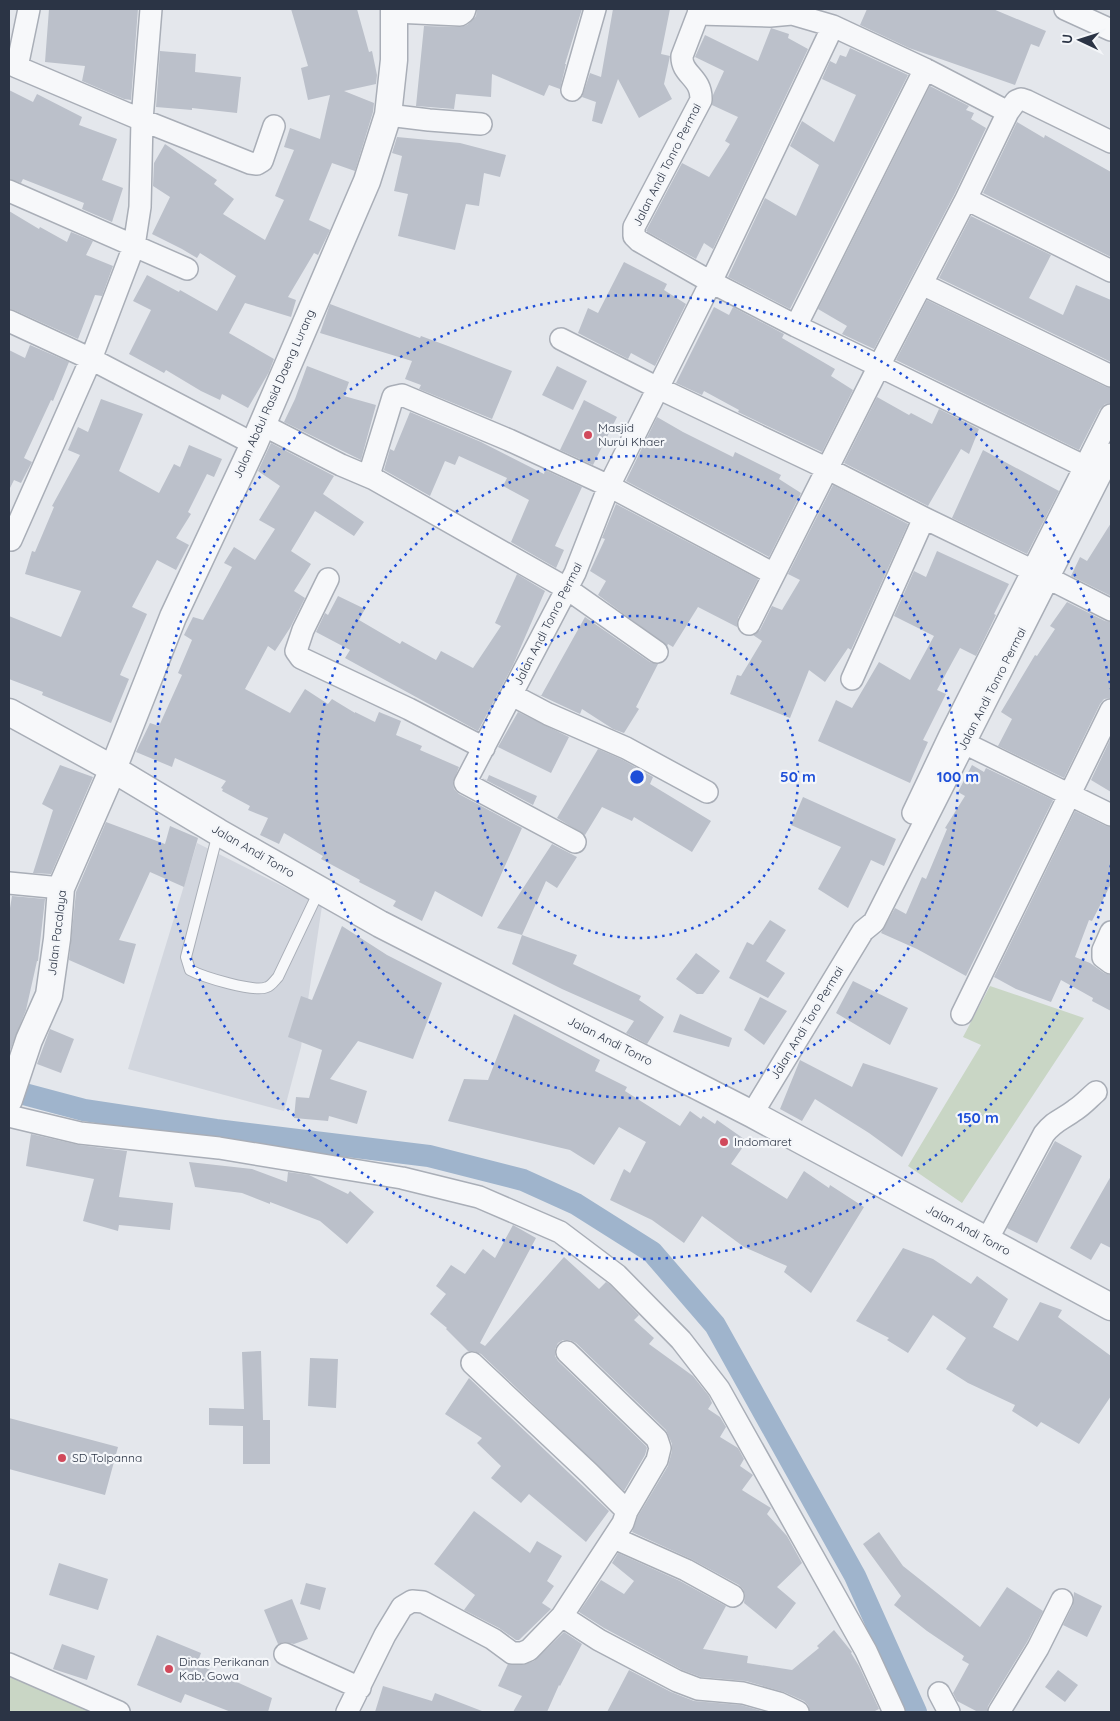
<svg xmlns="http://www.w3.org/2000/svg" width="1120" height="1721" font-family="Quicksand,sans-serif">
<style>
.built{fill:#d2d6de}
.green{fill:#c9d6c5}
.lines{fill:none;stroke-linecap:round;stroke-linejoin:round}
.canal{stroke:#9fb4cc;stroke-width:22}
.building{fill:#bbc0ca}
.service-casing{stroke:#a9aeb7;stroke-width:12}
.minor-casing{stroke:#a9aeb7;stroke-width:24}
.tertiary-casing{stroke:#a9aeb7;stroke-width:29}
.service{stroke:#f7f8fa;stroke-width:10}
.minor{stroke:#f7f8fa;stroke-width:21}
.tertiary{stroke:#f7f8fa;stroke-width:26}
.ring{fill:none;stroke:#1d4ed8;stroke-width:2.5;stroke-dasharray:2.5 5}
.poi-dot{fill:#d1495b;stroke:#f4f6f9;stroke-width:2}
.labels{text-anchor:middle;stroke-width:4.5;stroke-linejoin:round;paint-order:stroke}
.street-label{font-size:12px;fill:#2b3445;stroke:#f4f6f9}
.poi-label{font-size:12px;fill:#2b3445;stroke:#f4f6f9;text-anchor:start}
.centre{fill:#1d4ed8;stroke:#f4f6f9;stroke-width:2.5}
.ring-label{font-size:15px;text-anchor:middle;font-weight:bold;fill:#1d4ed8;stroke:#f4f6f9;stroke-width:4.5;stroke-linejoin:round;paint-order:stroke}
</style>
<rect width="100%" height="100%" fill="#e4e7ec"/>
<!-- built -->
<path class="built" d="M197,843L322,906L301,1047L284,1111L128,1069Z"/>
<!-- green -->
<path class="green" d="M990,986L1084,1018L962,1203L908,1166L981,1045L963,1037Z
M9,1673L12,1674L93,1712H9Z"/>
<g class="lines">
<!-- canal -->
<path class="canal" d="M9,1090L84,1110L216,1130L429,1156L523,1180L576,1204L652,1252L715,1325L855,1576L916,1712"/>
</g>
<!-- building -->
<path class="building" d="M49,9H138L131,100L124,99L82,81L85,66L45,62Z
M291,9H357L369,52L372,51L377,75L376,84L344,91L374,103L373,112L355,171L332,163L309,220L330,230L318,255L314,253L288,297L296,300L291,317L245,303L229,333L274,359L269,372L248,408L222,394L220,400L201,391L166,370L164,373L129,354L151,310L133,301L147,275L179,292L180,290L217,311L236,276L200,253L197,258L182,249L152,234L170,197L153,186L154,163L165,144L217,180L214,184L234,199L223,214L265,240L284,200L275,196L294,150L284,147L290,128L320,139L330,95L308,100L301,68L308,66Z
M477,9H582L565,64H566L560,89L549,85L544,96L492,74L491,97L456,94L454,109L416,106L424,26L459,27L467,25L476,16Z
M613,9H670L661,54L670,56L664,84L672,99L639,118L618,79L602,124L592,121L596,102L582,97L590,73L601,77Z
M867,9H993L1046,31L1039,47L1031,44L1015,85L909,48L860,25Z
M771,28L789,34L788,38L808,49L713,249L704,243L696,259L646,231L682,163L709,177L730,144L725,141L738,117L712,105L713,95L724,71L695,57L705,35L758,61Z
M850,48L908,75L790,309L728,277L765,198L796,216L819,165L790,146L802,121L834,142L856,95L822,79L830,61L836,64L840,55L846,57Z
M160,51L196,54L195,72L241,77L237,113L192,108V110L156,107Z
M930,86L969,106L966,110L974,113L971,119L986,128L955,193L874,349L842,334L847,326L818,309Z
M9,90L33,102L37,94L82,117L79,125L117,139L102,180L123,188L112,222L82,209L84,203L23,179L21,183L9,179Z
M1017,122L1044,138L1045,135L1111,172V257L983,193Z
M397,137L460,143L506,155L500,177L484,173L479,206L466,204L455,250L398,236L408,194L394,191L402,156L392,153Z
M9,211L39,229L40,227L67,242L71,232L93,241L86,255L113,266L102,296L95,295L78,339L14,310L9,309Z
M971,216L1051,255L1029,298L1063,315L1076,285L1111,300V362L939,278Z
M624,262L667,284L664,290L686,304L655,366L631,353L628,359L578,333L588,308L598,313Z
M927,300L1106,387L1111,388V403L1105,404L1100,409L1079,450L896,360Z
M330,304L420,338L421,336L448,346L512,371L492,419L419,389L421,385L405,379L412,361L320,333Z
M714,307L729,315L733,307L784,334L782,338L835,369L831,376L853,390L822,452L738,412L739,410L704,391L702,395L676,383Z
M30,345L69,362L53,401L51,400L24,458L32,462L21,483L14,480L9,490V350L25,358Z
M307,366L349,382L344,396L376,405L361,460L284,422L295,399Z
M557,366L587,381L573,410L542,395Z
M877,397L909,415L911,413L932,424L939,409L979,429L969,454L961,449L928,506L844,463Z
M101,399L143,414L119,471L159,493L174,464L180,467L189,445L222,459L214,477L207,474L188,512L191,514L176,538L189,545L176,570L157,560L132,607L147,614L120,675L129,679L111,723L42,695L43,692L9,679V616L61,637L81,591L25,574L32,551L35,552L54,507L52,506L80,455L68,450L78,427L88,432Z
M584,400L617,417L593,465L560,450Z
M410,412L481,442L544,474L545,470L582,487L555,546L564,550L556,568L511,542L529,500L503,486L507,478L459,456L455,465L445,461L430,496L384,470L390,449L394,451Z
M657,417L683,432L733,457L735,452L781,475L779,479L801,493L769,557L626,481Z
M271,443L334,476L323,494L364,522L354,536L315,511L291,551L311,564L294,591L305,598L290,628L275,651L268,646L245,689L290,713L305,689L328,704L332,699L355,713V712L375,722L379,712L401,721L396,735L422,746L420,750L459,767L453,783L454,789L459,794L522,828L482,917L435,891L422,921L393,906L396,901L359,882L360,880L321,859L323,856L284,833L279,844L260,835L268,818L248,810L250,806L222,791L223,789L221,788L226,781L175,758L172,767L136,752L150,723L159,726L182,675L178,673L192,640L184,635L193,617L203,620L232,567L224,563L234,547L255,560L275,529L259,520L280,486L258,471Z
M983,450L1059,491L1027,554L952,518Z
M833,485L908,524L851,650L848,648L825,682L809,670L790,718L730,694L737,675L741,676L762,641L753,635L760,630L772,606L782,610L800,580L788,574Z
M616,504L758,579L738,618L737,627L698,607L673,647L668,644L667,646L598,595L606,581L590,571L605,539L602,538Z
M1111,523V596L1071,576L1080,557L1087,561Z
M937,551L1009,584L994,614L996,615L976,656L960,648L937,690L946,694L923,740L928,742L910,783L818,741L836,700L852,708L879,662L910,680L934,636L894,616L914,571L926,577Z
M517,574L545,591L513,665L478,731L345,658L350,650L316,632L325,613L328,615L338,596L365,609L359,620L400,644L402,641L436,660L441,651L473,668L501,626L495,623Z
M1067,602L1105,621L1111,622V698L1104,699L1100,704L1064,778L998,746L1012,719L1001,712L1035,655L1037,656L1055,629L1050,626Z
M585,617L650,662L658,664L636,707L639,709L624,733L613,729L582,709L580,714L533,692L541,696Z
M518,712L569,737L551,773L498,747Z
M1111,738V792L1091,780Z
M598,749L621,759L653,777L650,784L711,821L692,852L634,817L632,821L602,807L585,835L557,818Z
M60,765L93,777L51,874L33,873L53,810L42,804Z
M972,765L984,772L986,768L1053,800L966,976L917,949L881,933L895,908L906,914L922,877L926,879L947,829L945,828L965,796L958,792Z
M489,775L537,796L533,805L482,778L487,780Z
M803,797L896,839L884,866L871,860L848,908L818,889L841,847L791,825Z
M1075,811L1106,826L1111,827V884L1092,921L1089,920L1075,957L1090,963L1104,973L1111,975V1011L1092,1001L1093,998L1061,980L1051,1002L1016,989L994,977Z
M106,822L165,844L170,826L198,838L184,887L150,872L119,940L136,944L124,984L69,960L76,892Z
M552,844L577,857L557,888L546,881L522,935L497,928Z
M12,896L45,899L38,961H37L26,1010L9,1053V914Z
M770,920L786,930L766,961L785,973L768,998L729,978L747,942L753,945Z
M342,926L387,955L442,983L413,1059L358,1041L330,1079L367,1091L357,1124L329,1116L328,1121L294,1118L296,1097L309,1098L322,1050L288,1037L301,996L312,1000Z
M522,935L577,955L573,964L641,996L639,1000L664,1017L647,1044L626,1033L634,1021L562,989L512,964Z
M696,953L720,971L703,994H697L676,979Z
M853,981L908,1008L890,1045L836,1013Z
M760,997L787,1011L764,1045L744,1030Z
M514,1014L600,1060L595,1071L627,1087L625,1091L680,1126L690,1111L701,1119L703,1116L715,1124L717,1120L747,1141L731,1164L787,1199L804,1171L829,1188L830,1185L864,1207L811,1293L784,1272L787,1266L744,1247L702,1216L684,1243L652,1220L610,1200L624,1169L630,1173L646,1142L619,1127L594,1165L570,1150L448,1121L464,1079L488,1080Z
M680,1014L732,1038L729,1047L673,1032Z
M50,1029L74,1039L61,1073L37,1064Z
M800,1060L852,1087L863,1063L938,1088L902,1157L869,1133L815,1099L802,1121L780,1109Z
M31,1134L79,1145L127,1151L119,1197L173,1203L170,1230L119,1225L118,1231L83,1221L94,1179L26,1166Z
M1055,1141L1082,1156L1037,1243L1007,1228Z
M189,1162L252,1169L287,1182L288,1172L309,1175L348,1194L350,1191L374,1212L347,1244L320,1221L270,1202V1204L242,1193L195,1187Z
M1111,1176V1248L1101,1243L1091,1260L1070,1248Z
M513,1225L536,1238L480,1343L485,1346L564,1257L599,1289L606,1282L609,1284L639,1315L634,1320L654,1338L649,1344L693,1376L709,1396L712,1403L708,1409L720,1417L726,1427L720,1437L738,1448L744,1459L740,1466L753,1475L742,1490L771,1508L767,1514L787,1536L802,1563L777,1587L796,1603L776,1629L744,1603L745,1595L743,1589L739,1585L691,1559L632,1532L638,1516L668,1466L672,1451V1444L666,1430L576,1343L570,1340H563L558,1343L555,1349V1356L558,1361L646,1446L647,1448L645,1455L624,1491L481,1354L474,1351H468L446,1329L447,1328L430,1314L446,1294L436,1286L451,1265L465,1274L483,1249L495,1258Z
M903,1248L933,1259L971,1284L977,1276L1008,1299L993,1327L1018,1341L1040,1302L1062,1310L1058,1317L1111,1356V1396L1079,1444L1041,1422L1037,1427L1012,1411L1015,1405L968,1383L946,1369L966,1338L933,1315L908,1353L887,1340L889,1338L856,1321Z
M261,1351L263,1420H270V1464H243V1426L209,1425V1408L244,1409L242,1352Z
M310,1358L338,1359L336,1408L308,1406Z
M469,1378L609,1511L586,1542L529,1494L521,1503L491,1478L501,1466L477,1443L482,1438L445,1414Z
M9,1418L118,1447L105,1495L9,1469Z
M474,1511L530,1553L537,1541L562,1556L547,1581L554,1586L542,1603L551,1609L519,1640H516L499,1628L464,1610L475,1595L434,1564Z
M879,1532L903,1566L980,1627L1007,1587L1043,1611L1027,1642L988,1706L987,1712H978L957,1701L953,1693L969,1664L962,1660L964,1656L927,1631L894,1605L901,1596L863,1544Z
M618,1553L680,1581L726,1606L703,1649L748,1656L747,1663L792,1670L819,1648L817,1646L834,1630L852,1652L851,1653L859,1666L879,1709L873,1712H810L808,1705L804,1701L784,1692L746,1681L701,1677L682,1670L604,1628L579,1612L601,1580L624,1594L634,1581L612,1563Z
M59,1563L108,1579L98,1610L49,1595Z
M306,1583L326,1588L320,1610L300,1604Z
M1074,1592L1102,1606L1087,1637L1063,1625L1073,1605Z
M292,1599L308,1639L294,1644L284,1642L278,1644L264,1610Z
M564,1632L582,1644L560,1686L559,1685L547,1712H513L522,1696L498,1686L508,1664L522,1665L534,1661Z
M157,1635L201,1653L197,1664L272,1698L268,1712H231L185,1694L181,1703L137,1685Z
M62,1644L95,1656L87,1680L53,1669Z
M629,1670L671,1692L694,1701L741,1705L766,1712H607Z
M1058,1670L1078,1685L1065,1702L1045,1687Z
M383,1686L432,1701L435,1693L482,1711L481,1712H375Z"/>
<g class="lines">
<defs>
<path id="service" d="M218,833L186,957L190,970C203,977 255,993 267,987C271,986 275,980 278,977L319,891"/>
<path id="minor" d="M151,9L142,120L140,207L134,246L91,359L254,444
M1065,9L1111,30
M395,12L460,15L464,12L465,9
M698,14L770,16L792,14L794,9
M792,14L833,26
M9,63L17,67L29,9
M17,67L142,120L250,163L257,164L262,161L274,126
M572,90L595,9
M1008,112L925,69L833,26L711,282L796,326L879,366L966,199L1008,112L1016,101L1021,99L1027,101L1111,142
M388,115L429,120L481,124
M9,191L187,269
M966,199L1111,271
M922,284L1111,376
M9,321L91,359L11,540
M796,326L925,69
M561,339L658,388L828,469L924,518L1048,578L1111,610
M261,424L341,465L374,479L566,588L657,652
M374,479L370,472L393,397L402,395L509,440L609,486L774,574
M328,579L303,630L296,651L301,658L409,709L484,748
M749,624L879,366L1098,473
M852,679L924,518
M512,695L548,714L626,748L707,792
M952,737L1111,815
M913,813L950,735L1111,415
M575,842L465,783L575,573L609,486L711,282L639,241L634,236V227L701,100C702,77 681,75 682,56L700,9
M9,883L61,888
M1111,932L1103,950V957L1111,963
M962,1014L1111,710
M752,1114L863,931L874,922L1111,454
M9,1116L80,1133L219,1148L402,1178L479,1197L560,1232L617,1275L681,1340L719,1389L866,1651L894,1712
M987,1240L1044,1134C1055,1120 1062,1120 1075,1110C1083,1105 1089,1098 1096,1092
M472,1363L589,1473L627,1511
M614,1538L686,1570L733,1596
M562,1616L623,1523L627,1511L657,1460L660,1448L657,1439L567,1352
M285,1654L360,1688
M9,1664L119,1712
M939,1693L949,1712
M347,1712L385,1635L402,1607L412,1601L423,1602L493,1639L512,1653H522L529,1650L562,1616L599,1640L677,1681L698,1689L743,1693L779,1703L798,1712
M999,1712L1038,1648L1062,1600"/>
<path id="tertiary" d="M9,712L113,769L218,832L380,924L752,1114L1111,1307
M9,1100L29,1040L49,995L57,939L61,888L113,769L173,617L254,444L367,181L388,115L394,60V9"/>
</defs>
<!-- service casing -->
<use href="#service" class="service-casing"/>
<!-- minor casing -->
<use href="#minor" class="minor-casing"/>
<!-- tertiary casing -->
<use href="#tertiary" class="tertiary-casing"/>
<!-- service -->
<use href="#service" class="service"/>
<!-- minor -->
<use href="#minor" class="minor"/>
<!-- tertiary -->
<use href="#tertiary" class="tertiary"/>
</g>
<!-- distance rings -->
<g class="ring">
<circle cx="637" cy="777" r="161"/>
<circle cx="637" cy="777" r="321"/>
<path d="M1111 865A482 482 0 1 1 1111 689"/>
</g>
<!-- markers -->
<g class="poi-dot">
<circle cx="588" cy="435" r="5"/>
<circle cx="724" cy="1142" r="5"/>
<circle cx="62" cy="1458" r="5"/>
<circle cx="169" cy="1669" r="5"/>
</g>
<g class="labels">
<!-- street labels -->
<g class="street-label">
<text transform="translate(667 165) rotate(-63)" y="4">Jalan Andi Tonro Permai</text>
<text transform="translate(274 394) rotate(-66)" y="4">Jalan Abdul Rasid Daeng Lurang</text>
<text transform="translate(548 624) rotate(-63)" y="4">Jalan Andi Tonro Permai</text>
<text transform="translate(992 689) rotate(-63)" y="4">Jalan Andi Tonro Permai</text>
<text transform="translate(253 851) rotate(30)" y="4">Jalan Andi Tonro</text>
<text transform="translate(57 933) rotate(-83)" y="4">Jalan Pacalaya</text>
<text transform="translate(807 1023) rotate(-59)" y="4">Jalan Andi Toro Permai</text>
<text transform="translate(610 1041) rotate(27)" y="4">Jalan Andi Tonro</text>
<text transform="translate(968 1230) rotate(28)" y="4">Jalan Andi Tonro</text>
</g>
<!-- poi labels -->
<g class="poi-label">
<text x="598" y="432">Masjid<tspan x="598" dy="14">Nurul Khaer</tspan></text>
<text x="734" y="1146">Indomaret</text>
<text x="72" y="1462">SD Tolpanna</text>
<text x="179" y="1666">Dinas Perikanan<tspan x="179" dy="14">Kab. Gowa</tspan></text>
</g>
</g>
<circle cx="637" cy="777" r="8" class="centre"/>
<g class="ring-label">
<text x="798" y="782">50 m</text>
<text x="958" y="782">100 m</text>
<text x="978" y="1123">150 m</text>
</g>
<!-- border -->
<rect width="1120" height="1721" fill="none" stroke="#2b3445" stroke-width="20"/>
<!-- north arrow -->
<g transform="translate(1080 40) rotate(274)" stroke="#f4f6f9" stroke-width="4" paint-order="stroke">
<path d="M0-4L9 19L0 12L-9 19Z" fill="#2b3445"/>
<text y="-8" font-size="14" font-weight="bold" text-anchor="middle" fill="#2b3445">U</text>
</g>
</svg>
